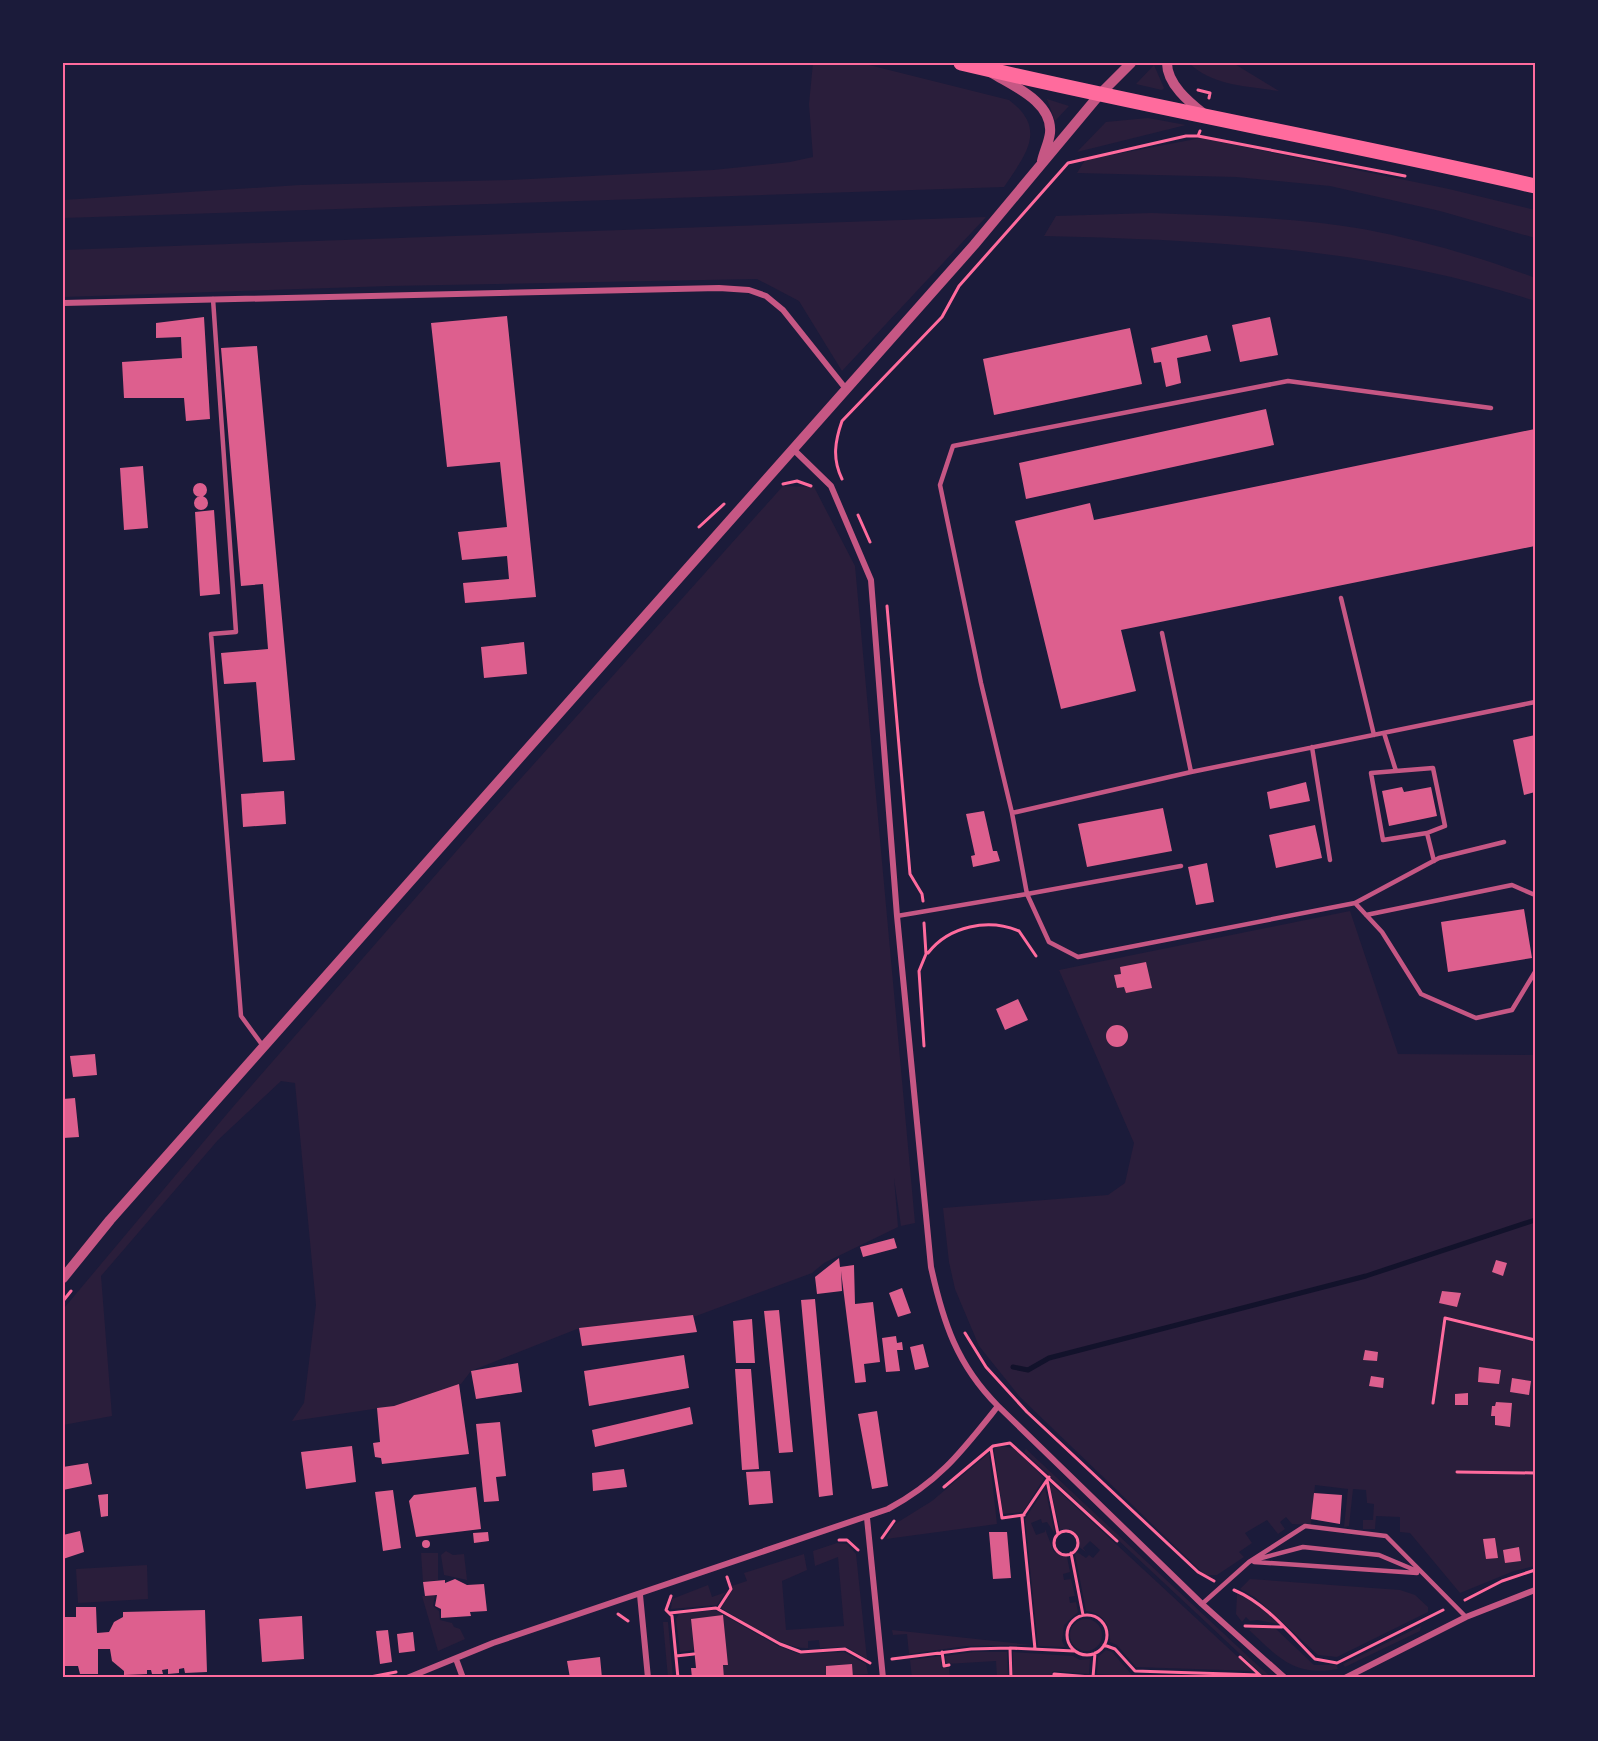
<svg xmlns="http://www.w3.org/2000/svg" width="1598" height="1741" font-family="Arial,sans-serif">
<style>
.green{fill:#2a1e3b}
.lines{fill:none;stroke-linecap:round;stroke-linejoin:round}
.stream{stroke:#12122b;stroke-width:5}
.building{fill:#dd5f8e}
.path{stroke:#ff6b9d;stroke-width:3}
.service{stroke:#c65784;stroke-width:4.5}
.minor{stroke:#c65784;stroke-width:6}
.tertiary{stroke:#c65784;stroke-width:10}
.primary{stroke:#ff6b9d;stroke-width:15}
.neatline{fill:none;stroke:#ff6b9d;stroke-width:2}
</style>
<rect width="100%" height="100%" fill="#1b1b3a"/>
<!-- green -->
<path class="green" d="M813,63H861L1009,100C1049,130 1024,156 1004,187L63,218V200L300,185L510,180L713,170L790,162L813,157L809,104Z
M1189,63H1233L1279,91C1248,86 1212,86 1189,63Z
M1154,65L1164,88L1162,90L1136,84Z
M1047,99L1069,106L1055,121Z
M1148,118L1186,125L1077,152L1106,122Z
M1201,138L1449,189L1535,210V238L1440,211L1330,186L1236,177L1077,173L1085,160Z
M1152,213C1222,216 1294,217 1363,229C1421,240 1480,257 1535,278V301C1377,248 1210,240 1044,236L1056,216Z
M986,217L842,371L799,301L757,279L390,286L63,297V250Z
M783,486L814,487L855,566L915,1223L901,1226L894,1178L898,1227L824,1263L812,1273L696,1316L577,1329L471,1371L461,1384L394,1406L292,1421L304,1403L316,1305L295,1083L281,1081L218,1140L101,1276L112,1416L63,1425L65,1307L232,1108L481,823Z
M1350,911L1398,1054L1535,1055V1566L1514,1571L1460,1593L1410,1533L1400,1532V1517L1376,1516L1375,1529H1363V1520H1373L1374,1504L1367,1503L1366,1490L1353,1489L1349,1526L1344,1527L1348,1489L1315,1485L1311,1525L1292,1524L1286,1517L1280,1522L1285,1529L1278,1534L1267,1520L1245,1533L1252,1543L1239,1552L1244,1557L1217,1575H1205L1020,1397L979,1346L955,1289L949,1262L943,1208L1108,1195L1125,1183L1134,1143L1059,970Z
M999,1446L1014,1448L1044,1478L1023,1512L1003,1514L994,1449Z
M1026,1449L1253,1661L1272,1678H1266L1239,1653L1024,1452Z
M989,1453L997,1524L886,1539L895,1524L932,1501Z
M1049,1482L1253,1671L1136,1667L1117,1645L1110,1642C1111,1625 1103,1613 1086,1611L1075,1554L1077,1552L1086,1558L1089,1555L1093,1558L1100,1550L1090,1541L1083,1548L1086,1552L1079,1547C1082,1535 1072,1526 1060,1530Z
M1045,1488L1055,1534L1047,1522L1042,1523L1041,1519L1031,1523L1036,1535L1045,1532V1529L1054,1552L1067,1557L1070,1572L1063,1574L1064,1580L1071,1579L1075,1596L1069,1597L1070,1603L1076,1602L1078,1612L1064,1625L1062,1641L1065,1647L1038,1646L1025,1519Z
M837,1543L847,1544L856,1554L867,1659L846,1647L820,1648L819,1640L808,1641V1648C784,1650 742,1620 721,1608L733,1589L732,1586L747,1581L744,1573L804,1554L807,1570L782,1581L786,1630L844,1626L838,1557L815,1566L813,1551Z
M446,1551L453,1555L464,1554L467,1580L444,1575L441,1555Z
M421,1553H438V1580L423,1582Z
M147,1565L148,1599L78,1603L76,1569Z
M1250,1579L1400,1590L1415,1595L1428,1607V1612L1337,1657L1318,1655L1256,1598L1240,1589Z
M708,1585L712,1597L726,1592L717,1605L671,1609L672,1599Z
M1237,1594L1250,1599L1279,1624L1257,1620L1250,1621L1246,1617L1242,1622L1236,1614Z
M435,1595L433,1606L439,1611L440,1620L452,1623L454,1627L460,1629L465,1639L438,1651L422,1596Z
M715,1610L778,1646L799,1654L844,1652L866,1664L868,1674L852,1675L851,1664L826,1666V1677L821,1678H724L723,1665H728L723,1616L691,1619L694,1650L680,1652L676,1619L679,1614Z
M1070 1635a16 16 0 1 1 32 0a16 16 0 1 1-32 0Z
M663,1622H668L673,1678H668Z
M1254,1626L1276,1629L1314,1665H1336L1338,1669C1294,1677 1279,1658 1249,1630Z
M1421,1626L1420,1631L1345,1667L1343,1664Z
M892,1630L1031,1645L966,1646L909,1654L907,1634L893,1635Z
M1106,1650L1112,1652L1132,1675L1204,1678H1111V1675L1097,1674L1098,1657Z
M973,1652H1007L1008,1678H997L996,1661L946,1664L945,1656Z
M1013,1652L1073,1656L1080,1660L1090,1659L1089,1674L1053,1671L1051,1678H1013Z
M941,1656L942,1668H949L950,1678H912L910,1660Z"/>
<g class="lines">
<!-- stream -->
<path class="stream" d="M1013,1367L1028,1370L1049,1358L1366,1276L1535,1220"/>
</g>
<!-- building -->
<path class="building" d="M507,316L536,597L465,603L463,583L509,579L507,556L462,560L458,532L507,527L500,462L447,467L431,323Z
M204,317L210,419L186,421L184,398H124L122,362L182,358L181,337L156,338V323Z
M1270,317L1278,355L1240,362L1232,325Z
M1130,328L1142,384L994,415L983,359Z
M1207,335L1211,351L1177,358L1181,383L1166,387L1161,362L1154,363L1151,348Z
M257,346L295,760L263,762L256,682L224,684L221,653L268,649L263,584L241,586L221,348Z
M1266,409L1274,445L1026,499L1019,463Z
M1535,429V546L1121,630L1136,691L1061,709L1015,521L1090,503L1094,520Z
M143,466L148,528L124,530L120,468Z
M193 490a7 7 0 1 1 14 0a7 7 0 1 1-14 0Z
M194 503a7 7 0 1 1 14 0a7 7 0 1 1-14 0Z
M214,510L220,594L200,596L195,512Z
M524,642L527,674L484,678L481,647Z
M1535,735V792L1524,795L1513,740Z
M1306,782L1310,801L1270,809L1267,792Z
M1402,787L1404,792L1431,787L1437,816L1389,826L1382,791Z
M284,791L286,824L243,827L241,794Z
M1163,808L1172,851L1087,867L1078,824Z
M984,811L993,851H997L1000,861L973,867L971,856L975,855L966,814Z
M1315,825L1322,858L1276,868L1269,835Z
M1207,863L1214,902L1196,905L1188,867Z
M1524,909L1532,958L1448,972L1441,922Z
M1146,962L1152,988L1126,993L1124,987L1117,988L1114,975L1121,974L1120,967Z
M1018,999L1028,1020L1005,1030L996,1009Z
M1106 1036a11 11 0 1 1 22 0a11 11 0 1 1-22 0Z
M95,1054L97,1075L73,1077L70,1056Z
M75,1098L79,1137L63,1138V1099Z
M894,1238L897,1248L863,1257L860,1247Z
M839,1258L840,1267L854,1265L855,1304L873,1302L880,1362L864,1364L866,1382L855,1383L841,1271L842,1291L817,1294L815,1277Z
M1496,1260L1507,1263L1503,1276L1492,1272Z
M902,1288L911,1313L898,1317L889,1293Z
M1442,1291L1461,1293L1457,1307L1439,1303Z
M815,1299L833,1495L819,1497L801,1300Z
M779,1310L793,1452L779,1453L764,1311Z
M693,1315L697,1332L582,1346L579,1328Z
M752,1319L755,1363H736L733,1321Z
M896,1336L897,1343L902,1342L903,1350H897L900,1371L886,1372L882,1338Z
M923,1344L929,1367L915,1370L910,1347Z
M1365,1350L1378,1352L1377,1361L1363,1360Z
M684,1355L689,1388L589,1406L584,1371Z
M518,1363L522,1392L476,1399L471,1371Z
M1479,1367L1501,1370L1499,1384L1478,1382Z
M735,1369H751L759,1469L742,1470Z
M1371,1376L1384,1378L1383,1388L1369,1386Z
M1512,1378L1531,1381L1529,1395L1510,1392Z
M459,1384L469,1454L382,1464L381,1458L375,1457L373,1443L380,1442L377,1408L394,1406Z
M1468,1393V1405H1455V1394Z
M1496,1402L1512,1403L1510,1427L1495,1425V1416H1491L1492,1406H1495Z
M690,1407L693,1424L595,1447L592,1430Z
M877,1411L888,1486L872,1489L858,1414Z
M500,1422L506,1476L496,1477L499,1501L484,1502L476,1424Z
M352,1446L356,1482L306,1489L301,1452Z
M88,1463L92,1484L63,1490V1467Z
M624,1469L627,1487L593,1491L592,1473Z
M770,1471L773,1503L749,1505L746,1472Z
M476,1487L481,1529L416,1537L409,1501L414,1495Z
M393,1490L401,1548L383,1551L375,1492Z
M1314,1493L1342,1495L1340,1524L1311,1519Z
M108,1494V1516L101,1517L98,1495Z
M80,1531L84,1552L63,1559V1535Z
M488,1532L489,1541L474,1543L473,1533Z
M989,1532H1007L1011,1578L993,1579Z
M1495,1538L1498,1558L1486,1559L1483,1539Z
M422 1544a4 4 0 1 1 8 0a4 4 0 1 1-8 0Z
M1519,1547L1521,1561L1505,1563L1503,1550Z
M455,1579L467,1585L484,1584L487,1611L470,1612L471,1616L441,1618V1609L435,1606L437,1595L425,1596L423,1582L445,1580V1583Z
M76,1607H96L97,1633L109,1632L114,1622L123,1617V1612L205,1610L207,1672L185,1673L184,1668L179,1669V1673L168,1674V1669L162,1670L163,1674H152L151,1670H147V1674L124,1675V1671L112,1661L110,1649H98V1674H80L78,1666H63V1617H76Z
M723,1615L728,1665H723L724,1678H692L691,1668H696L691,1619Z
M302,1616L304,1659L262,1662L259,1619Z
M388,1630L392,1662L380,1664L376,1631Z
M413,1632L415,1651L399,1653L397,1634Z
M600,1657L602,1678H570L567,1661Z
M852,1664L853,1678H826V1666Z"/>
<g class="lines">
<!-- path -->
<path class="path" d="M1198,90L1210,93L1209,98
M1198,136L1405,176
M842,479C832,459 835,441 842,421L942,317L959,286L1068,163L1186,136H1198L1200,131
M783,484L797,481L811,486
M858,515L870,542
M699,527L724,504
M887,606L910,874L922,894L923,901
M928,953C949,926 988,918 1019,931L1036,956
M924,1046L919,971L926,954L924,923
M63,1301L71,1291
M965,1333L986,1367L1027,1412L1198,1572L1214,1581
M1433,1403L1445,1318L1535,1340
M991,1448L1002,1518L1024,1515
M1457,1472L1535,1473
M1047,1480L1058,1534
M944,1487L993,1446L1010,1443L1117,1541
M1054 1543a12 12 0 1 1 24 0a12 12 0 1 1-24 0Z
M882,1538L894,1521
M839,1540H847L858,1550
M1071,1553L1083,1615
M1234,1590C1267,1604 1290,1634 1315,1659L1337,1663L1443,1610
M671,1596L666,1610L672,1616L678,1678
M1465,1600L1502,1581L1535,1570
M718,1609L731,1589L727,1577
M670,1613L716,1608L780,1644L801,1652L845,1649L870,1663
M618,1614L628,1621
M1067 1635a20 20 0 1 1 40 0a20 20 0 1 1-40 0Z
M1245,1626L1282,1627
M1104,1645L1115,1649L1135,1671L1259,1675
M1010,1648L1074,1651
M1035,1649L1022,1517L1049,1477
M942,1652L944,1666L949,1665
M676,1656L694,1654
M1240,1657L1263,1678
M892,1659L971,1649L1010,1648L1011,1678
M1093,1677L1095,1653
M365,1678L396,1672
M1054,1678V1674L1103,1678"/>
<!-- service -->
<path class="service" d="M213,299L236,632L211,634L241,1016L263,1046
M1341,598L1374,735
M1162,633L1191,772
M1384,733L1396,771
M1312,747L1330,860
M1012,813L1191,772L1535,702
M1427,833L1445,826L1433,768L1371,773L1383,840L1427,833L1434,861
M1181,866L1027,894L1012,813L981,683L940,485L953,446L1288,381L1491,408
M1355,903L1382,932L1421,994L1476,1018L1512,1010L1535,972
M1366,915L1512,885L1535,895
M897,916L1027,894L1049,942L1078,957L1355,903L1439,858L1504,842
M1254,1560L1303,1547L1379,1555L1417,1571
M1254,1562L1417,1573
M1202,1604L1249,1562L1305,1526L1386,1536L1466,1617"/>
<!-- minor -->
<path class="minor" d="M63,303L719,288L749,290L766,296L783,310L846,389
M793,449L831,486L871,580L897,916L931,1267C943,1322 957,1365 998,1406L1202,1604L1285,1678
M867,1518L883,1678
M640,1595L648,1678
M456,1659L463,1678
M407,1678L493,1643L888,1509C940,1481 962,1451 998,1406
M1345,1678L1466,1617L1535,1590"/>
<!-- tertiary -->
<path class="tertiary" d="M1167,63C1167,84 1189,102 1204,114
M992,73C1013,86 1053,102 1050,133C1049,142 1044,152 1042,161
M63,1278L110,1220L974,245L1100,94L1131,63"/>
<!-- primary -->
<path class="primary" d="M961,63C1151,108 1344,142 1535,186"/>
</g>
<!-- border -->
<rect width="1598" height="1741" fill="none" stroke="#1b1b3a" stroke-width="129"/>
<rect x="64" y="64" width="1470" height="1612" class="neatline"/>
</svg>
